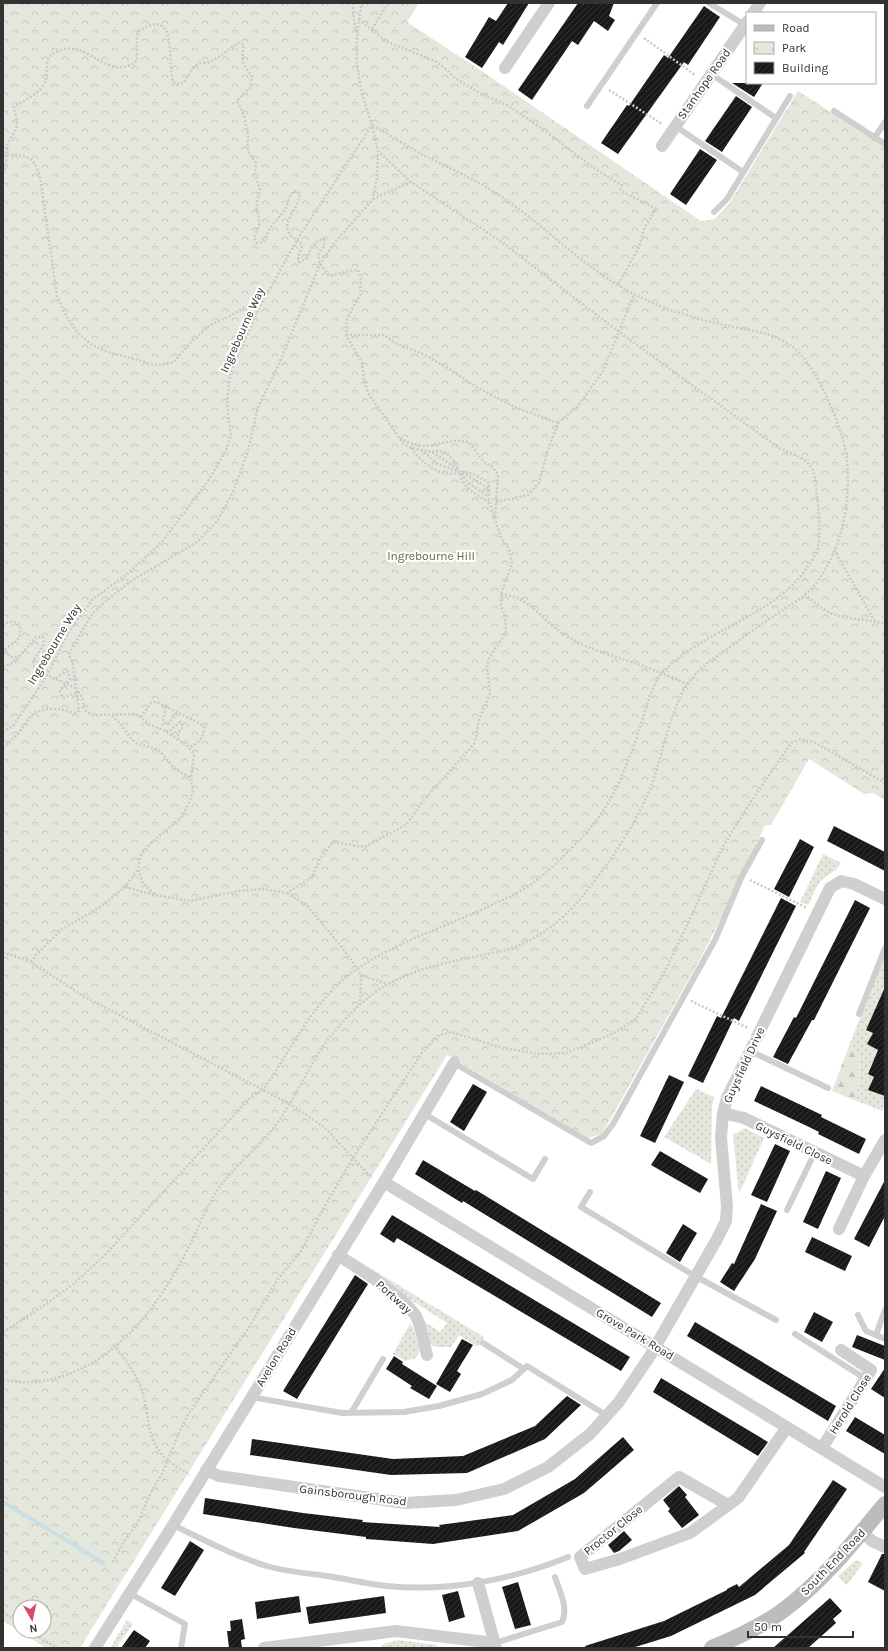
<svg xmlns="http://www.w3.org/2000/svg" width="888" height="1651" font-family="Karla,sans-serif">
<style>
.grass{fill:url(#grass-dots)}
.forest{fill:url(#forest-firs)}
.park{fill:url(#park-crowns);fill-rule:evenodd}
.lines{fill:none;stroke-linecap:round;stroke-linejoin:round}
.stream{stroke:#c9dfe4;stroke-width:4}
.building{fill:url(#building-hatch)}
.path{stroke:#c9c9c9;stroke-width:2.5;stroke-dasharray:2 2;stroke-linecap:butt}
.lane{stroke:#cfcfcf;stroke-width:6}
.street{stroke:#cfcfcf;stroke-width:12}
.secondary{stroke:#bcbcbc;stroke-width:16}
.labels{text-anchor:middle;stroke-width:4;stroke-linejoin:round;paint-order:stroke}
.street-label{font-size:12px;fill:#323232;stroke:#fff}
.park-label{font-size:12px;fill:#5c6a43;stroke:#fff}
</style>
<defs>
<pattern id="grass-dots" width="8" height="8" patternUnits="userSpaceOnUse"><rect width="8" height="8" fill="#e4e8dc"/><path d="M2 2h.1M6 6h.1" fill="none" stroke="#c4c7bd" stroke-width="1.8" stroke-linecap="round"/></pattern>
<pattern id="forest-firs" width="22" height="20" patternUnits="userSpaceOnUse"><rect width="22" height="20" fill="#e4e8dc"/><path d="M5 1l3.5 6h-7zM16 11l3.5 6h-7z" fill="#c4c7bd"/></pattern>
<pattern id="park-crowns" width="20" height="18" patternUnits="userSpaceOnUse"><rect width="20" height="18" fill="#e4e8dc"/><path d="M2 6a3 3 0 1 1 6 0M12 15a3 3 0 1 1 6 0" fill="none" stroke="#c4c7bd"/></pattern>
<pattern id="building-hatch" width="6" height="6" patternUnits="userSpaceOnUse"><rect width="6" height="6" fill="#191919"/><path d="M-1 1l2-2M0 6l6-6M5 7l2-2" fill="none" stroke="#323232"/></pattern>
</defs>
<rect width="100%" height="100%" fill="#fff"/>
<!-- grass -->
<path class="grass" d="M823,854L841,863C837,872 827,874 820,882C815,888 812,898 808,905L800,902Z
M884,958L885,987L866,1030L873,1033L867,1044L883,1053L873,1061L868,1074L874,1077L869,1090L884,1096L885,1093V1106L882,1111L854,1100L860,1080L859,1056L850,1043Z
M696,1089L714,1097L712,1107L711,1164L664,1137Z
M745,1128L764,1138L739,1194L733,1135Z
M352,1257L484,1337L478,1347L459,1335L451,1347H438L431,1345L422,1320L440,1332L447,1323L411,1300Z
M410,1324L413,1327L420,1350L416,1358L405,1361L393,1354Z
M856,1560L863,1563L851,1580L846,1585L838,1576Z
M127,1620L133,1624L116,1648H110Z
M399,1640L437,1645V1648H381L383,1644Z"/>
<!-- forest -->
<path class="forest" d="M850,1043L859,1055L860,1080L854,1100L832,1091Z"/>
<!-- park -->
<path class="park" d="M3,3H419L407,22L489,76L701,221L715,219L730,202L798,91L885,147V800L873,793L864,794L809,759L771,825H765L726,908L698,963L602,1134L588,1138L447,1055L80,1648H46L3,1621ZM20,1607H44V1631H20Z"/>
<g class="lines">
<!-- stream -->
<path class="stream" d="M3,1502L104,1563"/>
</g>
<!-- building -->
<path class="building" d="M508,3H529L503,45L499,42L482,68L465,57L489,17L496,21Z
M578,3H614L609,16L615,20L608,31L594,21L578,45L572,41L532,100L518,90Z
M704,6L720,17L688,65L684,62L618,154L601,143L627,105L629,106L664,55L668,58Z
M732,83H763L754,97Z
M736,96L752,107L722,152L705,141Z
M700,149L717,160L686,205L670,194Z
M834,826L885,852V871L827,841Z
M800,839L814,847L789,897L774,889Z
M781,898L796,906L739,1021L734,1018L703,1083L688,1076L717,1016L721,1018Z
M855,900L870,908L814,1020H812L788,1064L773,1057L794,1017L796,1018Z
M885,987V1096L868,1090L874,1077L868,1074L878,1050L867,1044L873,1033L866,1030Z
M669,1075L684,1082L655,1143L640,1136Z
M473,1084L487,1092L464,1131L450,1122Z
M761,1086L822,1115L821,1117L866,1139L859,1154L818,1134L819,1132L809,1127L754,1101Z
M775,1144L790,1151L767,1202L751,1195Z
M660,1151L708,1179L700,1193L651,1165Z
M423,1160L475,1191L476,1190L661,1303L652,1317L463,1201L462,1203L415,1174Z
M826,1171L841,1178L818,1229L803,1222Z
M885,1180V1216L869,1247L854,1239Z
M761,1204L777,1211L755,1259L734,1291L720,1282L732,1263L734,1264Z
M392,1215L630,1357L621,1371L397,1238L394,1243L380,1234Z
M683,1224L697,1233L680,1262L666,1253Z
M812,1237L852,1256L845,1271L805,1252Z
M355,1275L368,1284L297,1399L283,1391Z
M814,1312L833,1322L822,1342L804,1332Z
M695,1322L836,1406L828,1421L687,1336Z
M857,1335L885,1346V1360L852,1347Z
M462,1339L473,1345L457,1371L461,1374L450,1392L436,1384Z
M394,1356L403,1362L402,1364L437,1386L429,1399L410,1388L412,1386L386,1369Z
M885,1368V1398L871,1389Z
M661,1378L768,1442L758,1456L653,1392Z
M567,1396L581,1405L545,1439L467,1473L391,1475L250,1455L252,1439L393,1459L463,1456L535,1426Z
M855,1417L885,1435V1454L846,1431Z
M623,1437L634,1450L584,1493L518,1531L433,1544L366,1539V1537L294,1528L203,1514L205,1498L303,1513L363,1520L362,1522L440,1527L439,1525L513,1515L575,1479Z
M833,1480L847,1489L804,1552L805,1553L755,1595L671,1636L632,1648H586L585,1646L664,1621L727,1590V1589L737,1584L739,1587L789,1545Z
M679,1486L687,1495L685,1497L699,1515L682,1528L668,1511L670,1509L663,1500Z
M624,1531L632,1540L619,1551L614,1553L608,1545Z
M190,1541L204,1550L175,1596L161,1588Z
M882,1554H885V1591L868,1582Z
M518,1582L531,1625L515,1629L502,1587Z
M458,1591L465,1617L449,1622L442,1595Z
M299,1596L301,1612L257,1619L255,1602Z
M384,1596L386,1613L309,1624L306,1607Z
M830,1598L842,1611L833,1619L836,1623L808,1648H773Z
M242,1619L245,1639L241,1640L242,1648H229L227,1631H231L230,1621Z
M134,1630L150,1641L145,1648H121Z"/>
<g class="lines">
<!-- path -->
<path class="path" d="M353,3V13L356,32
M359,19L385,41L435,61L446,69L455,78L481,94L507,105L547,132L591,166L621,185V191L656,209L644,229L639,247L618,285
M372,29L388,3
M644,38L695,75
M609,90L662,124
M3,155C24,154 34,155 40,177L57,296L66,316L78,333L92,345L108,352L156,365L166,364L174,362L190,343L210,325L230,316L267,294
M3,173C9,163 4,153 8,143C10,137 16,132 17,126C17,120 15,113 14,107C23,101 41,93 45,82C50,70 41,58 58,51C88,38 107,83 137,61V36L139,31C180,5 166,62 173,82L179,84L183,83C188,77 191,69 197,65C200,62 205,63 209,62C220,58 228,49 238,43L244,45C241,61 242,64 252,76L250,88L237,101L244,115L248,134V151L256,163L255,175L260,189L256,207L259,217V225L254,238L257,243L263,242L270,228L286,209L289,198L294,191L300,193C300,207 281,222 289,233C292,239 300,240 302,246L298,257L299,262L306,259C311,250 313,241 324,239V246L318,255L320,264L330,276L348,271L358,270L361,279L360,295L347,318L346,335L362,363L364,380L368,393L403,443L411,448L432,452L456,468L470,484L488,496
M373,199L411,182
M346,335H384L395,343L423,354L449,369L478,388L517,408L558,423
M400,438C431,456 442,436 469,442L484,462L491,466L498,474L495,517
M411,448C420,460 434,473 449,474C454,474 459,472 464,472C472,472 480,478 487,481L489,484V491
M432,452C445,448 453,457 458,469
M460,474C463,487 477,496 489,502
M496,502L528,495L539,483L547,452L558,423L577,407L603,371L634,294
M834,550L874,620
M501,594C529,598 534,611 554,627C579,647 605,653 634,663C653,669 670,677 688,684
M805,594C813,602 823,610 833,614C850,620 868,619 885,624
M3,625C9,621 13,620 19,624C23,638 17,641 6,648L5,653L11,657H19
M3,666L14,663L36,637H43L44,644L33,661L35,669L55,679L65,672H68L70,679L60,691L63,698L78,692C87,701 79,711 94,715L136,714L149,724L165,731L189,747L194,755L191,778L193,790L190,801L181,818L151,843L141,855L138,868L143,884L156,895L189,901L239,891L262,889L287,893L312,877L320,859L333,842L364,847L406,825L424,800L474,744L477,733L478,723L490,693L487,666L489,658L506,633L505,616L501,606V594L512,563L509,549L501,537L489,502L488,488L465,474L438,464L421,450
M56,679L75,688L77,691
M165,707V714L163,719L166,724L169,723L177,713
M112,716L120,723L130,737L136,743L159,750L174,768L191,778
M141,717L151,703L157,702L199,723L204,727C204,737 199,744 189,747
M166,731H170L180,722L182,724L183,727L178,733V740
M3,732L13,726L48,674L68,633L92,600L126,575L161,543L208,481L226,450L231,435L227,404L230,374L257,312L297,240L372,125C356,78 352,53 362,3
M3,748L18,734L33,713L46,709H59L75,713L79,711L73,665L69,654L83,629L93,613L105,602L131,581L197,542L218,520L233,492L248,451L258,407L278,366L320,264L335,242L373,199L377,177L378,151
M750,880L807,908
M125,887L155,895
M287,893L307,906L341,946L357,968L361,975L360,1004
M3,952L31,962L83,996L290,1104L324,1127L372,1178
M31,962L36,955L61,930L102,906L125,887L138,869
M361,975L387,984
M691,1001L748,1028
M3,1332L39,1309L72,1285L104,1256L250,1098L263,1090C292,1049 314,998 357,969C398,941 448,926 492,905C504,899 517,894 527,887C549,872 568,852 586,833C614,803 628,763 641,724C645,711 653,681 663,672C705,628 778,616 810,563C813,558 817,553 818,547C822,526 817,499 815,477C809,456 796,457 779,448L619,332L499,240L411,182L378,151L372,126
M116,1348C128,1363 140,1379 144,1398C148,1415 148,1433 157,1448C164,1460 179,1468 190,1475
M3,1380C14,1381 24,1383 35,1382C105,1375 154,1314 184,1256C195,1236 203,1214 215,1194C231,1168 257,1150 275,1126C298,1096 310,1059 335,1031C352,1011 372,991 396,980C419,969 443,963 468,958C481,955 496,953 509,949C540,939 566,917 586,892C609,863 631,831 646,798C663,762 668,708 692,678C696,673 702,668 707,663C730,647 752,631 775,615C791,604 809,595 819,579C844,545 852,494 846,453C842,431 833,411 824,391C815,374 805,354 787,343C768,331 745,330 724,325C688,317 650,305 618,285C577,261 545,226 506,200C482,183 456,171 429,158C410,148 391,136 372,125
M113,1562L122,1545L138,1522L151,1492L163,1472L180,1430L189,1413L247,1330L278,1279L301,1251L326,1204L353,1158L421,1054L439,1035L451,1032L503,1048L539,1054L566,1053L610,1035L636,1019L665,971L690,919L722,848L748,806L791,743L801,739L816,743L885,783
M3,1612L20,1624
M29,1631L57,1648"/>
<!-- lane -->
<path class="lane" d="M709,3L745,25
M711,74L776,118
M587,106L657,3
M834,111L885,144
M675,126L743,172
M875,137L885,122
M714,212L727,199L790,96
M859,1014L885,948
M750,1051L828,1088
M454,1063L591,1143L604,1136L613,1124L715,940L742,876L762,840
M423,1113L533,1179L545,1159
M590,1192L581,1207L695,1276L776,1320
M787,1210L815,1152
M885,1310L876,1335L885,1339
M858,1315L866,1331L876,1335
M795,1334L866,1379
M483,1343L524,1369
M251,1397L342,1413L404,1412L439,1406L482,1394L512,1380L527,1366L606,1415
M351,1413L383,1359
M173,1525C204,1540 234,1556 267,1566C286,1572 308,1573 327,1576C347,1579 367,1584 387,1586C448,1592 512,1580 568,1557
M129,1593L185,1624L181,1648
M495,1643L562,1622C569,1608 559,1590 555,1577"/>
<!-- street -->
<path class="street" d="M753,13L760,3
M505,68L549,3
M662,146L747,22
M723,1113L744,1118L864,1176
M384,1182L885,1487
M839,1229L864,1176L885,1140
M338,1255C360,1270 402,1294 416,1316C421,1325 424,1344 427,1355
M822,1448L871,1370L841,1350
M206,1470L219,1476L405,1503L456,1500L504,1489L548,1467L590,1434L619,1402L650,1356L717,1239L726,1221L727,1206L721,1138L723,1113L727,1098L830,888L841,881L854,884L885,899
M728,1505L679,1477L580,1557L585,1569L620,1559L690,1533L738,1498L787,1427
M862,1532L872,1541L885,1547
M478,1583L496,1648
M95,1648L173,1525L384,1182L454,1063
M264,1648L396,1631L495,1643"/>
<!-- secondary -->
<path class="secondary" d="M712,1648C736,1638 760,1627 781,1612C821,1583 853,1543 885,1504"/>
</g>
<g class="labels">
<!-- street labels -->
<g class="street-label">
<text transform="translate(704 84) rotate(-55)" y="4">Stanhope Road</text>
<text transform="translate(242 330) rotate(-66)" y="4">Ingrebourne Way</text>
<text transform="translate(54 644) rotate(-59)" y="4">Ingrebourne Way</text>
<text transform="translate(744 1065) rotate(-65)" y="4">Guysfield Drive</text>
<text transform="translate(794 1143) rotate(26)" y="4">Guysfield Close</text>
<text transform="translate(394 1297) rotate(42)" y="4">Portway</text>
<text transform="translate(635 1334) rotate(31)" y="4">Grove Park Road</text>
<text transform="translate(276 1357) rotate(-59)" y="4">Avelon Road</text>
<text transform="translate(850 1404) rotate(-58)" y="4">Herold Close</text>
<text transform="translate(353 1495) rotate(7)" y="4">Gainsborough Road</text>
<text transform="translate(613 1530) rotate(-39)" y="4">Proctor Close</text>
<text transform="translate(833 1562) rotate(-46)" y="4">South End Road</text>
</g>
<!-- park labels -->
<g class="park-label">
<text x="431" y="560">Ingrebourne Hill</text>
</g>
</g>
<!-- border -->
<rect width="888" height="1651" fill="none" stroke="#323232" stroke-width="8"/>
<!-- legend -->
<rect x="746" y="12" width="130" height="72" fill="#ffffff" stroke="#adadad"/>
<rect x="754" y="25" width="20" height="6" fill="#bcbcbc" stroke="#adadad"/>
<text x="782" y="32" font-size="12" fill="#323232">Road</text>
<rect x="754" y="42" width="20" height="12" fill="url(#park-crowns)" stroke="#adadad"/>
<text x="782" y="52" font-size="12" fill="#323232">Park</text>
<rect x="754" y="62" width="20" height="12" fill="url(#building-hatch)" stroke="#adadad"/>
<text x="782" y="72" font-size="12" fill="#323232">Building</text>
<!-- north arrow -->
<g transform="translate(32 1619) rotate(171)"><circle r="19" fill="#ffffff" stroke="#adadad"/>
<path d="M0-3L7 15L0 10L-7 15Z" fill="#d34a6c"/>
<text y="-6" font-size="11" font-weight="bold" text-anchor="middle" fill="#323232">N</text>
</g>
<!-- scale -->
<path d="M748 1631v6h105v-6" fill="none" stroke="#323232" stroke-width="2"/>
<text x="754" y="1631" font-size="12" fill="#323232" stroke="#ffffff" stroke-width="3" paint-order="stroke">50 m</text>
</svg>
